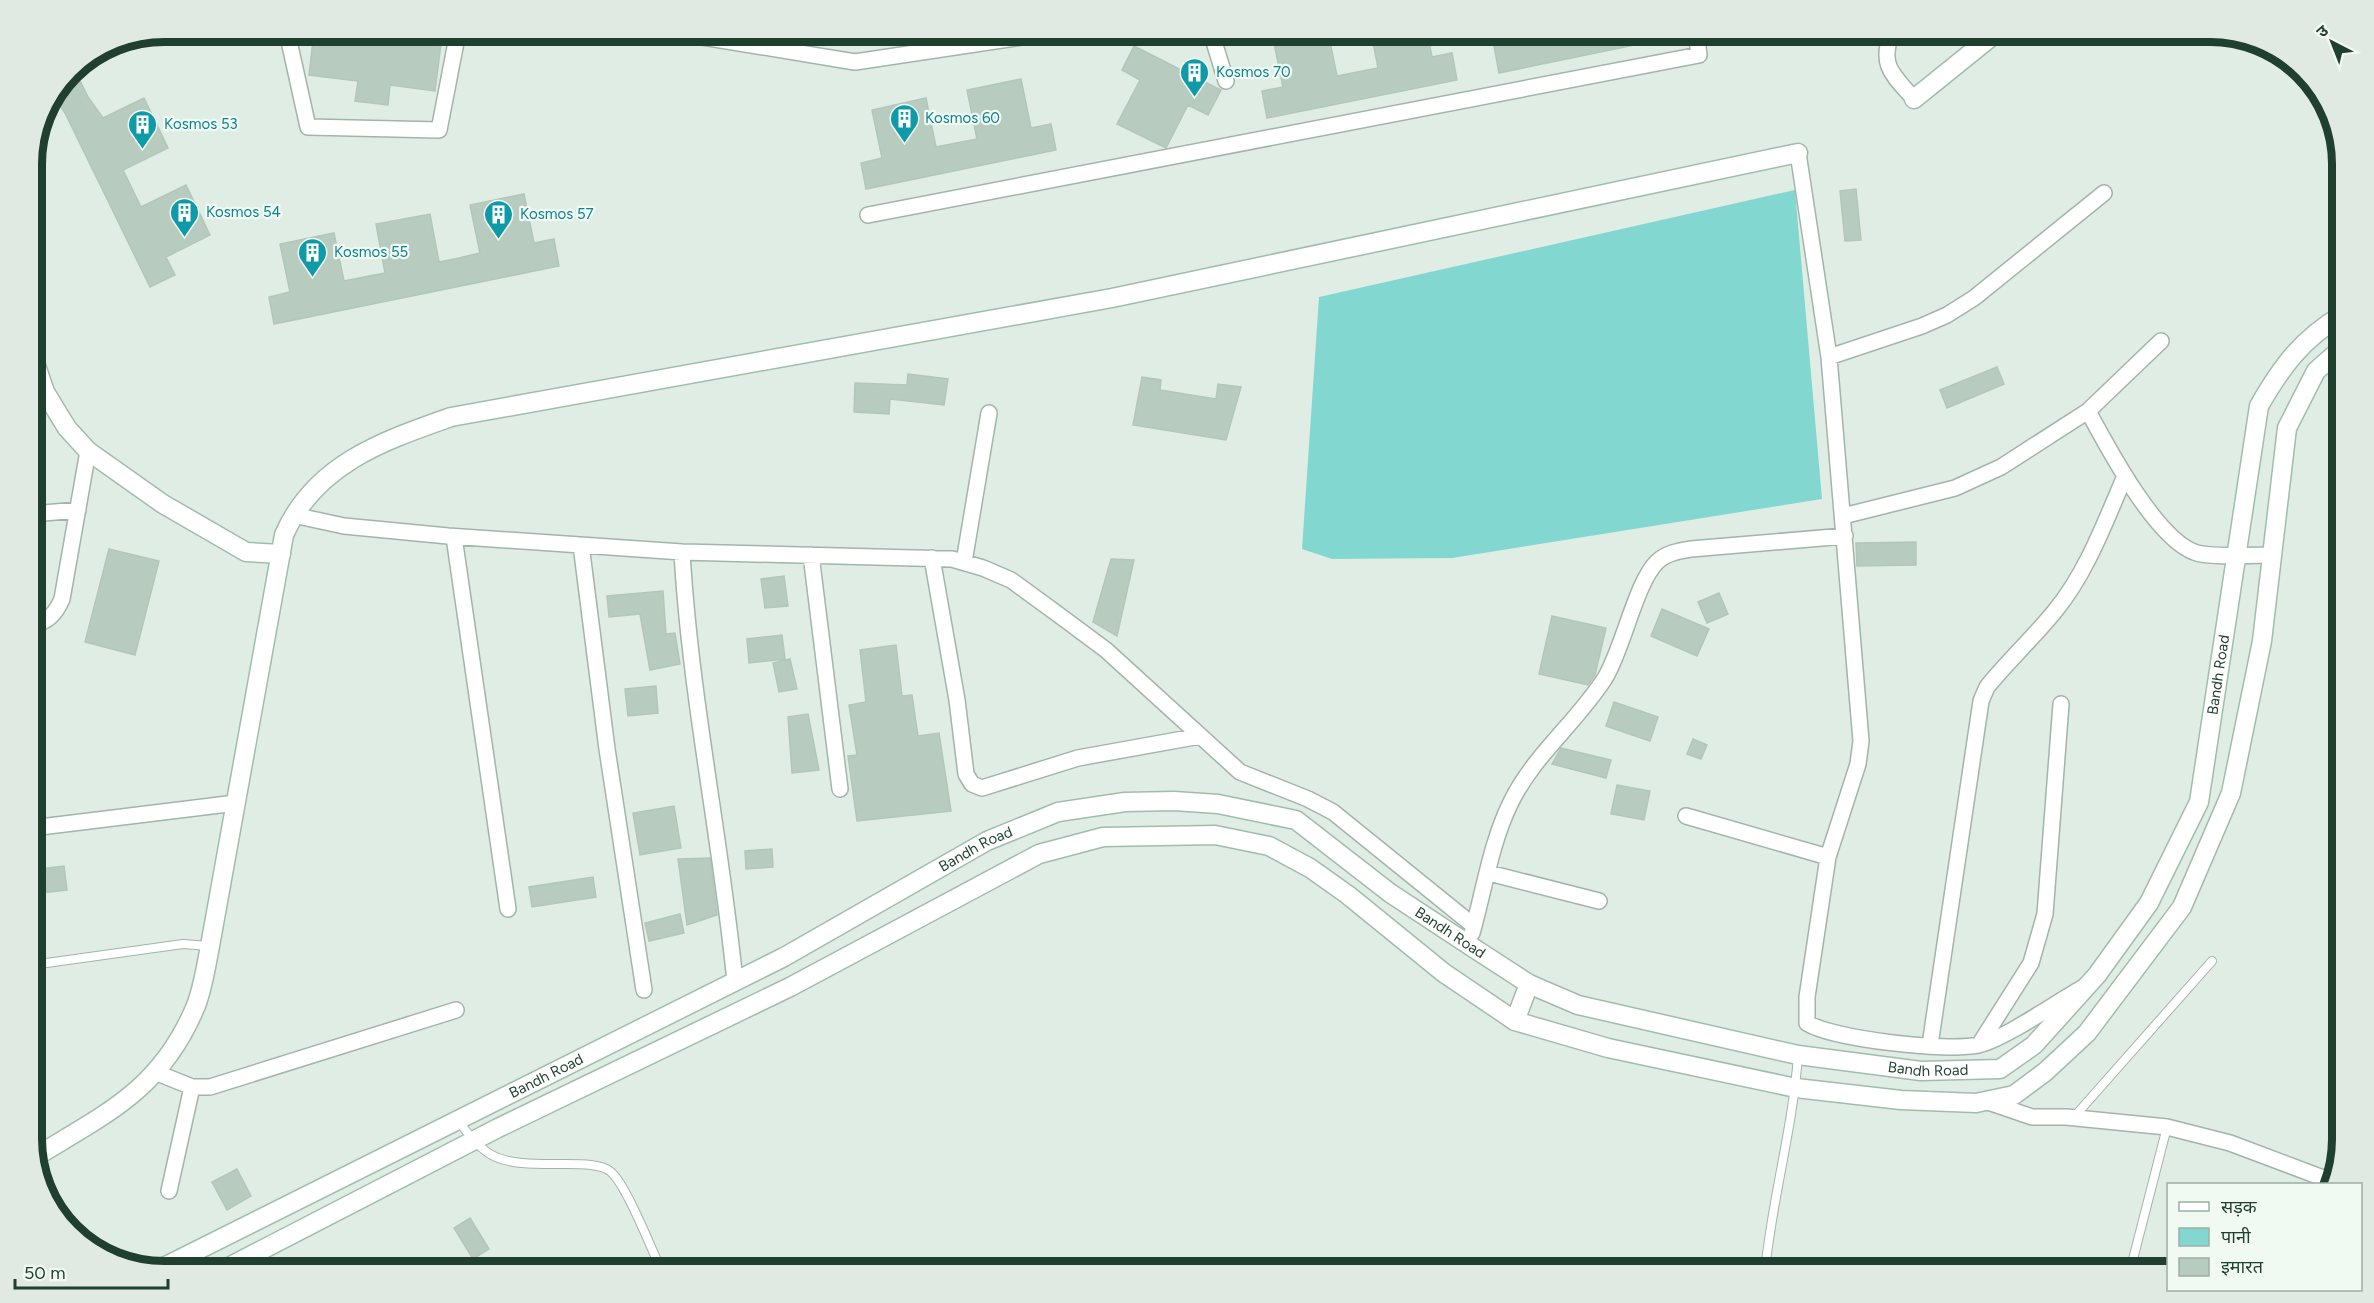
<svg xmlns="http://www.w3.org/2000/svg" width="2374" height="1303" font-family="Figtree,'Noto Sans Devanagari',sans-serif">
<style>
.water{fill:#82d8d1}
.building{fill:#b8cbbf;stroke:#b2c7ba;stroke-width:1.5}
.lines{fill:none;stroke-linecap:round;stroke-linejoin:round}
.lane-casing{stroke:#a2b5aa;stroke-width:10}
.street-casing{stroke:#a2b5aa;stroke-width:18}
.secondary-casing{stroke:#a0bdac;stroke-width:21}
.lane{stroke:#fff;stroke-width:8}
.street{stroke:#fff;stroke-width:15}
.secondary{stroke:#fff;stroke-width:18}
.labels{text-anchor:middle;stroke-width:4.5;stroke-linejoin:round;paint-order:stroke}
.culture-label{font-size:15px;fill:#0d838f;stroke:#f1f9f3;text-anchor:start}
.street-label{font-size:15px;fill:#1f3f2f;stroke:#f1f9f3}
.rim{fill:none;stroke:#1f3f2f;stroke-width:8}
</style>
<rect width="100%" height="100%" fill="#e0ede4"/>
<!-- water -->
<path class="water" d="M1795,190L1822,499L1452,558L1332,559L1302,549L1319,297Z"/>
<!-- building -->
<path class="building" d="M314,32H408L442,36L435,91L390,85L388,105L355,101L358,81L309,75Z
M1307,32H1328L1337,76L1378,68L1371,32H1427L1432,57L1452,53L1457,80L1267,118L1262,91L1283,87L1273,38Z
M1564,32H1663L1664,39L1499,73L1494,46Z
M1134,46L1221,90L1208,115L1188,105L1166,148L1117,124L1140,80L1122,70Z
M74,68L88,97L103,118L144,98L158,127L168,148L123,170L141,207L186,185L210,235L166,257L175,275L150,287L65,113L53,96Z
M1021,79L1031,128L1051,124L1056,150L866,189L861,163L882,158L872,110L926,98L936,147L956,143L977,139L967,90Z
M1856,189L1861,240L1845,241L1840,191Z
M524,194L534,243L554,239L559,266L274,324L269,297L290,292L280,244L334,233L344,281L364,277L385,273L376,224L430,214L439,262L459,258L480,253L470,205Z
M1997,367L2004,384L1947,408L1940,390Z
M908,374L948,379L944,405L890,399L889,414L854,412L855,383L907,385Z
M1142,377L1161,380L1160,390L1216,399L1218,384L1241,387L1226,440L1133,425Z
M1916,542V565L1857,566L1856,543Z
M109,549L159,561L135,655L85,642Z
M1111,559L1134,560L1117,636L1093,622Z
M784,576L788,606L765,608L761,579Z
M663,591L666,634L675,633L680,664L650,670L640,614L609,617L607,596Z
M1719,593L1728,614L1707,623L1698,602Z
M1662,609L1709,629L1697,656L1651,636Z
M1552,616L1606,628L1595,675L1588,685L1539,674Z
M782,635L785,659L749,663L747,639Z
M896,645L902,696L912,695L918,736L939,733L951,811L857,821L848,756L857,755L849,705L866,702L860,650Z
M790,659L797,689L779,692L773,663Z
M656,686L658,713L628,716L625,689Z
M1614,702L1658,717L1650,741L1606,726Z
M808,714L819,770L792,773L788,717Z
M1693,739L1707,745L1701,759L1687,754Z
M1561,748L1611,760L1606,778L1552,764Z
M1617,785L1650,791L1644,820L1611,814Z
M674,806L681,848L640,855L633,813Z
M772,849L773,867L746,869L745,851Z
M710,858L717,915L687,925L678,859Z
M64,866L67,890L32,894V870Z
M593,877L596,897L532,907L529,887Z
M680,914L684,933L649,941L645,923Z
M237,1169L251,1196L227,1210L212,1182Z
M470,1218L489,1249L473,1259L454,1228Z"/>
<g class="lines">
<defs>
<path id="lane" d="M32,965L183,944L209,946
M2074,1117L2212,961
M458,1120C467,1133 477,1146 490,1154C523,1174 594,1155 611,1172C627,1186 651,1249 662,1271
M1765,1271C1772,1199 1793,1128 1798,1055
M2130,1271L2167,1127"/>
<path id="street" d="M287,32L308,127L439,130L458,32
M672,32L855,62L1056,32
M1211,32L1226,81
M1892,32C1879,65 1892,74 1914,99
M1798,153L1829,357L1861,741L1858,764L1828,857L1807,997V1023C1833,1039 1947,1052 1978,1045C2003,1040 2057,1002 2082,988
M868,215L1699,55L1696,32
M1829,357L1922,326L1947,315L1974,298L2104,193
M2088,411C2108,448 2155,537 2194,552C2208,558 2254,555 2272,555
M32,514L78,510
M293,515L344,526L448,536L682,552L952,559L983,568L1011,580L1063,618L1106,650L1240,772L1308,799L1333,812L1474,926
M1843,516L1955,488L2001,467L2088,411L2161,341
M454,537L508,909
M581,545L607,749L644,990
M682,552C690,696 721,838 735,982
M811,555L840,789
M932,558L957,700L966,774L972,784L982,788L1078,758L1200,736
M964,562L989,413
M32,626C48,621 55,615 62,599L88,451
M1686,816L1828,857
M32,828L236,803
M1489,873L1599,901
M1472,933C1484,891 1491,842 1511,802C1534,755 1577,722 1605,678C1623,649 1636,582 1657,562C1666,553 1679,551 1691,549L1845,536
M1930,1045L1981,701L1987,687C2008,661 2034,637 2055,611C2087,572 2105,522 2125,476
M1979,1045L2031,963L2045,914L2061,704
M155,1072L192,1087H210L456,1010
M1988,1102L2032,1117H2066L2167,1127L2230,1143L2331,1181
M169,1191L192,1087"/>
<g id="secondary">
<path d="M1914,99L1997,32"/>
<path d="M32,354L45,392L67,428L88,451L163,504L246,552L281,554"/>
<path d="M1515,1021L1529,984"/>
<path d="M35,1157C107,1113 160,1090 195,1008C203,989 206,966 210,946L284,535C315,464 383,441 451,417L1112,298L1798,153"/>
<path id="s1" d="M158,1270L784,957L987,841L1058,812L1125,802L1174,801L1218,804L1296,820L1390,893L1469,945L1529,984L1578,1005L1798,1055L1921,1071L2000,1069L2034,1045L2097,975L2149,903L2199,802L2259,406C2282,366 2302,339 2342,315"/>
<path d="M221,1271L498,1128L790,987L1039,854L1103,837L1215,835L1269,846L1310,868L1348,895L1444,973L1515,1021L1608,1048L1796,1088L1901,1100L1976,1103L2014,1095L2045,1072L2087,1033L2182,907L2231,793L2262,641L2287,428L2316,371L2342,348"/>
</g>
</defs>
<!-- lane casing -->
<use href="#lane" class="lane-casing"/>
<!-- street casing -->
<use href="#street" class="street-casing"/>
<!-- secondary casing -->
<use href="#secondary" class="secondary-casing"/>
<!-- lane -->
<use href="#lane" class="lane"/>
<!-- street -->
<use href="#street" class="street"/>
<!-- secondary -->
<use href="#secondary" class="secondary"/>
</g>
<!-- icons -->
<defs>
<symbol id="building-pin" viewBox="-11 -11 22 30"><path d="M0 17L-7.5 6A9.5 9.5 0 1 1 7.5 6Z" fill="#0f9aa8" stroke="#f1f9f3"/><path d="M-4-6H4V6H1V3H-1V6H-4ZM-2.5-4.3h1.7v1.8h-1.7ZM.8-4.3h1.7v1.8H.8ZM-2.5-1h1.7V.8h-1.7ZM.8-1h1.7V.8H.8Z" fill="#fff"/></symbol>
</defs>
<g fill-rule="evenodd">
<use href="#building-pin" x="1178" y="56" width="33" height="45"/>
<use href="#building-pin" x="888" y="102" width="33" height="45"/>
<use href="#building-pin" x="126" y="108" width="33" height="45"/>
<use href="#building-pin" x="168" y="196" width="33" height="45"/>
<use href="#building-pin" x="482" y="198" width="33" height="45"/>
<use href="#building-pin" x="296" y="236" width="33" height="45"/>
</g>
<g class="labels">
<!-- culture labels -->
<g class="culture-label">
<text x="1216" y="77">Kosmos 70</text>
<text x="925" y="123">Kosmos 60</text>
<text x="164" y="129">Kosmos 53</text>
<text x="206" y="217">Kosmos 54</text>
<text x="520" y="219">Kosmos 57</text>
<text x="334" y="257">Kosmos 55</text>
</g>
<!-- street labels -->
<g class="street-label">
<text dy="5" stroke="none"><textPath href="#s1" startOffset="2484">Bandh Road</textPath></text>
<text dy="5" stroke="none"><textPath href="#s1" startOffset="920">Bandh Road</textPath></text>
<text dy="5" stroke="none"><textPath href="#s1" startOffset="1442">Bandh Road</textPath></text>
<text dy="5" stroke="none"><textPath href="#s1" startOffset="1946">Bandh Road</textPath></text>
<text dy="5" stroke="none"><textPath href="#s1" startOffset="434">Bandh Road</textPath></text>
</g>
</g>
<!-- crop -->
<path d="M0 0H2374V1303H0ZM164 42H2210A122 122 0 0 1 2332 164V1139A122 122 0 0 1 2210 1261H164A122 122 0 0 1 42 1139V164A122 122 0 0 1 164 42Z" fill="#e0eae3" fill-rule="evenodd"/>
<path class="rim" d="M164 42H2210A122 122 0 0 1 2332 164V1139A122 122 0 0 1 2210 1261H164A122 122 0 0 1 42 1139V164A122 122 0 0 1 164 42Z"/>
<!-- legend -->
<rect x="2167" y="1183" width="195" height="108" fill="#f1f9f3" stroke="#9dafa5" stroke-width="1.5"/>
<rect x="2179" y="1202" width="30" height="9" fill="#ffffff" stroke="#9dafa5" stroke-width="1.5"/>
<text x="2221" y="1213" font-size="18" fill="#1f3f2f">सड़क</text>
<rect x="2179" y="1228" width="30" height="18" fill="#82d8d1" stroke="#9dafa5" stroke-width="1.5"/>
<text x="2221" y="1243" font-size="18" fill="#1f3f2f">पानी</text>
<rect x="2179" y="1258" width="30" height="18" fill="#b8cbbf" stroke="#9dafa5" stroke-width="1.5"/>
<text x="2221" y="1273" font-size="18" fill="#1f3f2f">इमारत</text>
<!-- north arrow -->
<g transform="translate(2332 42) rotate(318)" stroke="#f1f9f3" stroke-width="4.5" paint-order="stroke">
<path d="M0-4.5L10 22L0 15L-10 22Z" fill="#1f3f2f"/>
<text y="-9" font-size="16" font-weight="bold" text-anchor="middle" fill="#1f3f2f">उ</text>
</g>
<!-- scale -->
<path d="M15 1279v9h153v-9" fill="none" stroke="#1f3f2f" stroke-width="3"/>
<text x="24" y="1279" font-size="18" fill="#1f3f2f" stroke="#f1f9f3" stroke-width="4.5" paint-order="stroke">50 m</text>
</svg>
